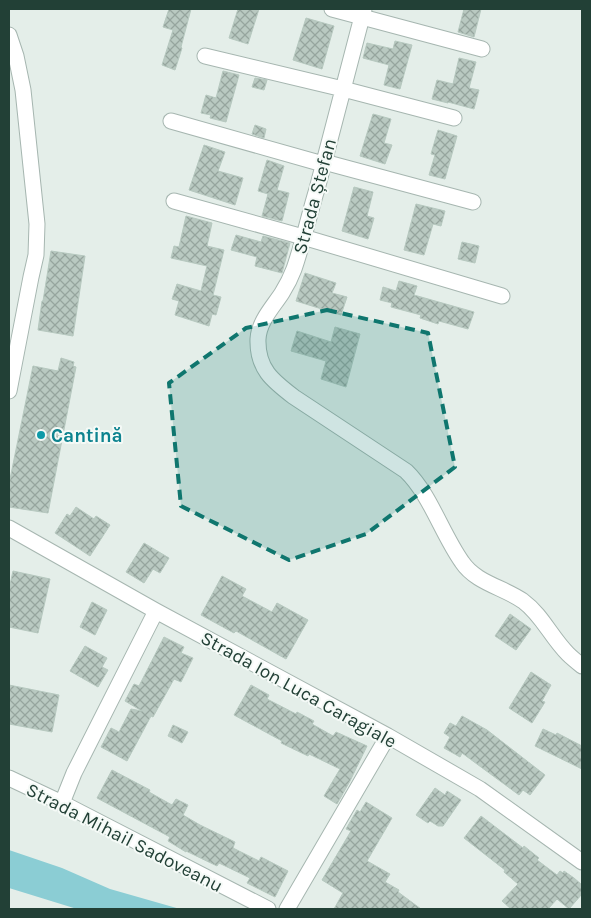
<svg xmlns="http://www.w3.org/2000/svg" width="591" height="918" font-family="Karla,sans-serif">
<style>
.water{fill:#8bcdd4}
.building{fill:url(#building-cross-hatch);stroke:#b6c8bf}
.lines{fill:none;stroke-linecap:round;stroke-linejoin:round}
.street-casing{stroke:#a6b6b0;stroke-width:17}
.street{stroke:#fff;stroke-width:15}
.marked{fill:#0f766e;fill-opacity:0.2;stroke:#0f766e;stroke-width:4;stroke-dasharray:10 6;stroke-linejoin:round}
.culture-dot{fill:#0f9aa8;stroke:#f5faf7;stroke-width:2}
.labels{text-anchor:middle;stroke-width:4;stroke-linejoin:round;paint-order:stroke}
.street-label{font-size:19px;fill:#224036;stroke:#f5faf7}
.culture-label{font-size:19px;font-weight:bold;fill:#0d838f;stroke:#f5faf7;text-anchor:start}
</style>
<defs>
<pattern id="building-cross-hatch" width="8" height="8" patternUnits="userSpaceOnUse" patternTransform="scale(1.25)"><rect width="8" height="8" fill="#b9c9c1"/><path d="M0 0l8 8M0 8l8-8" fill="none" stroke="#96a59e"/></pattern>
</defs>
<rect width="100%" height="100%" fill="#e4eee9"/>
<!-- water -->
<path class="water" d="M9,850L62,868L110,889L180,909H77L9,888Z"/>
<!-- building -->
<path class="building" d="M169,9H191L181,47L182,48L175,70L162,65L173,30L163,27Z
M238,9H259L248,44L229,38Z
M464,9H481L474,37L458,32Z
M306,18L334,26L322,69L293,60Z
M395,41L412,45L400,89L384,85L389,65L363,58L367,43L393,49Z
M459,58L476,62L469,88L479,90L474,109L448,102V103L432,99L437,80L453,84Z
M223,71L239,75L226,122L210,118L211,115L201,113L206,95L216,98Z
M255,78L267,80L264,90L252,87Z
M373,114L391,119L384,143L392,145L385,164L360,156Z
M255,125L266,129L264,138L252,134Z
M438,130L457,136L445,179L429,175L435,155L431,154Z
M204,145L225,152L218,171L243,178L235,205L189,190Z
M267,160L284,166L277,190L289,193L282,221L262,216L268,194L258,191Z
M354,187L373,192L367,216L374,218L368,239L342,231Z
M416,204L445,211L441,226L433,224L424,255L404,250Z
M186,216L212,223L207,246L224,250L213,295L221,297L216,315L212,314L209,326L175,315L179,301L172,299L177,284L201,291L207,266L171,258L174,246L179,247Z
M236,235L261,242L263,236L290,243L282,273L255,266L257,257L231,250Z
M462,242L479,246L475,263L458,259Z
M51,251L85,256L73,336L38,330L42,301H43Z
M305,273L336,283L332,293L347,297L341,315L296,301Z
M399,281L417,286L414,295L474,312L468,329L439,321L438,324L420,318L421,315L391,307L392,303L380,300L383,287L396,291Z
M335,327L360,334L346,387L321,379L326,361L291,351L297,331L331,342Z
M61,358L74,362L73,366L76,367L48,513L9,507V484L33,366L58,371Z
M76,507L94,519L96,516L110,525L90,556L55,533L67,514L70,516Z
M144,543L169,558L160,573L153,569L144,583L126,572Z
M13,571L50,579L38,633L9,627V589Z
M222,576L246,589L242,596L272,612L277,603L308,620L286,659L236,631L234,633L201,615Z
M92,602L107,610L95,635L80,627Z
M510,614L531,629L516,650L495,636Z
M164,637L184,647L181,653L193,658L181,682L174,679L153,717L151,716L127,761L101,747L111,728L119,732L131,709L142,711L125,701L134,684L139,686Z
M85,646L107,658L102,667L108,670L98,687L70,671Z
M531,672L551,685L542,701L545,702L532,723L509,708Z
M9,685L59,695L52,732L9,724Z
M251,685L269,695L267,699L296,714L297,712L314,721L312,724L333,736L336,732L367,746L350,781L337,804L324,796L340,769L309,754L308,756L281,743L282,741L234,715Z
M462,716L487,730L545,775L530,795L523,790L519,795L462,753L460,757L444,748L450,737L444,733L450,723L456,726Z
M173,725L188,732L182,743L168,736Z
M543,729L556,735L557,733L582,746V769L535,746Z
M112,770L150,790L149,792L172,805L176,799L188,805L183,815L200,825L235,842L233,848L259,861L261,857L288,871L275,897L247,883L250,878L219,863L217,866L186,851V852L168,841L170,837L97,798Z
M435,788L445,795L447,791L461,800L443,826H438L430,821L428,823L416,815Z
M366,802L392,818L367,861L390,874L385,882L399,890L398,892L421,909H334L343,893L322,880L351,831L346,829L357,810L360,812Z
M481,816L523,848L524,846L539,858L537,860L557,875L560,871L563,873L564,871L574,878L582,885V894L569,909L557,899L548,909H511L502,901L518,884L504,872L505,870L464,838Z"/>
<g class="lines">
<defs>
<path id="street" d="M332,9L482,49
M364,9C348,69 333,129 317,189C309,215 303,243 294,269C291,277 287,285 282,293C273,307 259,321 258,339C257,369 273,381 294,397L406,471C430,494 442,534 462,562C476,583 503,587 523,601C542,615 551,637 568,654C572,658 577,662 582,666
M9,35L16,56L23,90L37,224L36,255L31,277L9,391
M205,56L343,89L454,118
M171,121L323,164
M324,162L473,202
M174,201L303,237L502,296
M9,528L156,611L388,736L480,789L582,862
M9,778L62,803L268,909
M62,803L74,773L156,611
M287,909L388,736"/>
</defs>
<!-- street casing -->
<use href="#street" class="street-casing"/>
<!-- street -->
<use href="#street" class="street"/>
</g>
<!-- marked area -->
<path class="marked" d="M327,310L428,333L455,467L366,534L289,560L181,506L169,383L246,328Z"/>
<!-- markers -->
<circle class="culture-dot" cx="41" cy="435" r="5"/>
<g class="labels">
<!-- street labels -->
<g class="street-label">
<text transform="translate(314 196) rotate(-75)" y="7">Strada Ștefan</text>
<text transform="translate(299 689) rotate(29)" y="7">Strada Ion Luca Caragiale</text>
<text transform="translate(125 837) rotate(27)" y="7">Strada Mihail Sadoveanu</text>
</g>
<!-- culture labels -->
<g class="culture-label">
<text x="51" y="442">Cantină</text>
</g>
</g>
<!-- border -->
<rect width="591" height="918" fill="none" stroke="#224036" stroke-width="20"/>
</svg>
